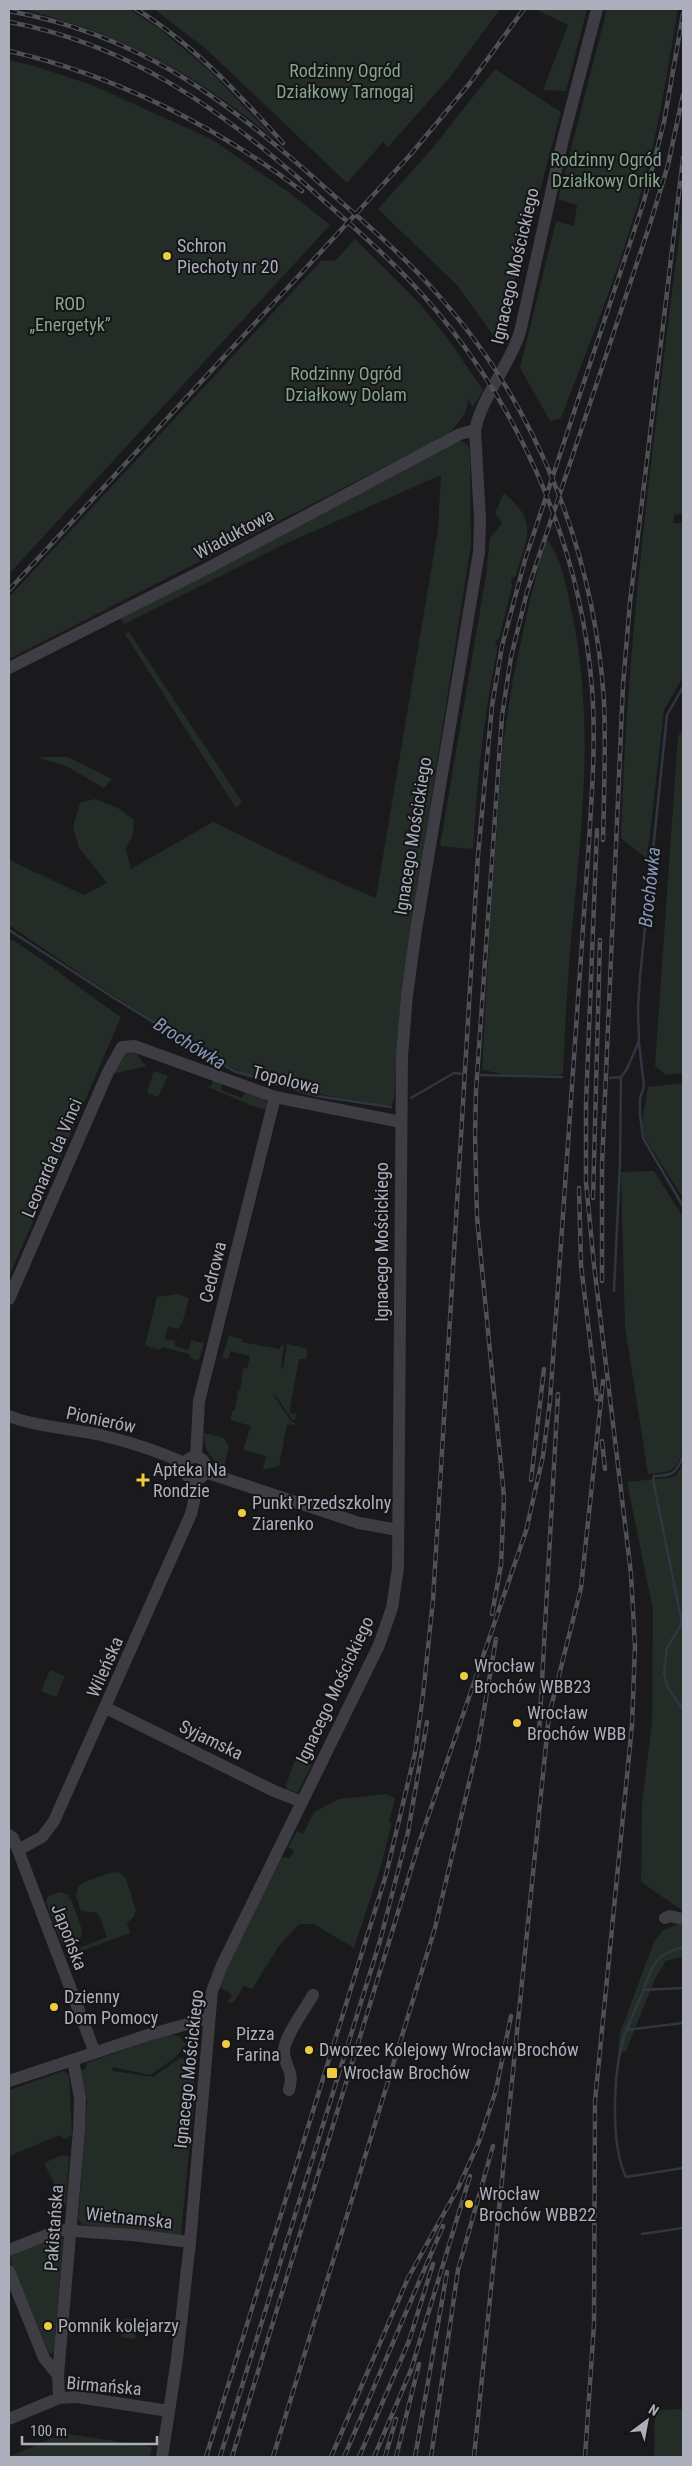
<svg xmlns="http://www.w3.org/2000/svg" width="692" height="2466" font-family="'Roboto Condensed',sans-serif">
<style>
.green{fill:#232c26}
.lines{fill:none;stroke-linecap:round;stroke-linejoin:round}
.stream{stroke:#303640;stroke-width:2.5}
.minor{stroke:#3d3d43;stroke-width:12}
.rail-casing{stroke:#505058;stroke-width:4.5}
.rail{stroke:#151517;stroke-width:2.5;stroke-dasharray:8;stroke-linecap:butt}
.poi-dot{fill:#edcc41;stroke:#151517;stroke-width:2}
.labels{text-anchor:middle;stroke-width:4;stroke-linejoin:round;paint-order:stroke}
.park-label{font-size:18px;fill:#84a58b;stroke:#151517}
.poi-label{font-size:18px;fill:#acafbb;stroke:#151517;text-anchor:start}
.street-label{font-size:18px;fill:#acafbb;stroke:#151517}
.water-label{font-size:19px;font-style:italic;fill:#8597b4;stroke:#151517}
</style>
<rect width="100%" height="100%" fill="#1a1a1c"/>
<!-- green -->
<path class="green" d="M22,9H129L160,29L211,72L276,140C196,74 123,34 22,9Z
M154,9H500L451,76L388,147L383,142L347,183L206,49Z
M535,9H587L566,91L543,90L568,25Z
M607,9H678C667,74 657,140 638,203C617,276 588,347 561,418L550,421L520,368L556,221L574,226L577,205L558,199Z
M9,61L31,65L92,85L211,139L290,193L330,225L9,574Z
M495,69L561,112L523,254L496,339L457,285L378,209L430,151Z
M683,205V513L674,515L673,523H683V677L664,710L647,859L621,838C627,626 657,415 683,205Z
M355,239L420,304L446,336L483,390L473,407L467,398C470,412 457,423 449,434L9,659V597L321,261L336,260Z
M459,440L469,446L470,456L471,544L401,994L394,1100L391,1106C331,1097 273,1087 218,1062L88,979L9,925V860L84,895L107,883L79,848L73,827L80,803L95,799L118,808L134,820L133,835L126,849L131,869L213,822C268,848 320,876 376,898L438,529L441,475L287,543L124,624L120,618L101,629L100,625Z
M504,493C539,522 527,537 516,575L511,580L512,586L499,639L496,640L495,644L498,646C484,712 477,781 473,849L440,846L486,575L490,538L502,523L495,513Z
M546,538C562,559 566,584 571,609C594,712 583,815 573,919C568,971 565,1022 563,1074C536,1077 508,1078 482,1069L490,923L503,744L513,678L530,600Z
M129,632L242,802L236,808L125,634Z
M683,730V1073L666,1075L655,1066L678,736Z
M36,757H68L112,779L104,788L66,766Z
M9,940H13C50,964 84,992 121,1017L9,1277Z
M134,1050L143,1063L148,1066L111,1074L121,1054Z
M154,1071L168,1076L158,1097L147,1093Z
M213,1080L222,1083L221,1090L242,1098L245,1092C256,1096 268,1096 268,1110L252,1106L206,1086H211Z
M683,1083V1198L644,1136L642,1122L648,1087Z
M654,1171L683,1217V1449C677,1473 670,1472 648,1474L625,1327L621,1172Z
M178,1294L189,1298L182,1324H180L179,1329L168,1327L165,1339L175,1341V1346L189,1350L191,1340L204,1343L199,1361L190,1358L189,1354L163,1347L158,1350L145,1345L157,1297Z
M229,1336L243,1339L242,1342L279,1349L284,1343L281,1368L283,1369L287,1344L305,1348L307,1351L306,1359H299L289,1413L296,1414L295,1420L292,1419L276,1396H274L291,1421L295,1423V1425L287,1424L279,1466L263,1470L266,1456L243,1450L251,1426L230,1420L233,1410H235L238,1390L240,1391L243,1368L247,1369L250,1356L231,1351L228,1359L222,1358Z
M204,1433L224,1438L229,1447L224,1467C212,1462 202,1446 204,1433Z
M683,1464V1911L641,1882L642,1803L652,1723L653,1610L627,1482L675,1477Z
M50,1670L65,1676L56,1697L41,1691Z
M298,1760L312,1765L297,1793L287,1789L286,1785L294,1762Z
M385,1794L395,1798L389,1822L392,1823L380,1869L354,1948L314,1924H299L279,1946L252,1989L244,1986L234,2002L228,2003L232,1995L219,1987L218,1984L282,1857L290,1858L294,1851L288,1847L297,1831L303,1834L314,1812L318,1810L339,1799Z
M113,1872L120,1873L126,1879L136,1910L134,1917L127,1923L130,1933L73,1954L72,1951L107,1937L98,1913L81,1911L76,1896L78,1887L84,1882Z
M59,1892L69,1895L68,1898L71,1899L82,1930L80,1941L70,1945H62L46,1902L48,1896Z
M679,1924L683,1926V1957L666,1961L655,1979L626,2051L618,2054L620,2033L654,1942L663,1930Z
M169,2034L178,2036L187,2045L173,2059L150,2075L112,2067L113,2071L153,2077L180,2058L194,2062V2101L181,2235L83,2225L78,2219L87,2101L79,2071L85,2069L87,2063Z
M63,2071L69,2075L72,2135L64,2139L60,2135L9,2156V2090Z
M62,2155L69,2157L66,2207L44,2163Z
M59,2237L63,2239L54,2352L51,2354L49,2353L10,2259L12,2254Z
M124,2318L138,2320L135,2339L121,2337Z
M683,2409V2457H654L655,2410Z
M63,2433L152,2447L150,2457H9Z"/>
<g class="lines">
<!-- stream -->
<path class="stream" d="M9,930L114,998L234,1071L317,1096L391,1107
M639,1043L644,1086L640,1099V1114L643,1138L683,1206
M481,1075L562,1077
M610,1078L621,1077L627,1069L639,1041L638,1009L640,976L667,715L683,687
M411,1098L454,1073L462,1074
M614,1291L620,1164L621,1077
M683,1456C677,1473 672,1476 654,1476L653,1480L682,1623L667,1648L664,1673L667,1686L683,1710
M683,1947C673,1950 664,1953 657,1961C650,1968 646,1983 643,1992C637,2006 630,2020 625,2034C613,2069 610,2144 626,2177L683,2168
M643,1990L683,1988
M626,2030L683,2023
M642,2234L683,2228"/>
<!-- minor -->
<path class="minor" d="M9,668L210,567L460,434L475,430
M9,1299L108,1072L122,1047L134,1046L275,1097L401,1122
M9,1416C37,1427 67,1428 96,1434C126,1441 156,1450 184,1463
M196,1456L199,1401L275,1097
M184 1468a11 11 0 1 1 22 0a11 11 0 1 1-22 0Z
M205,1472L359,1523L398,1530
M106,1708L274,1791L302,1802
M9,1835L13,1838L18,1850L95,2053
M18,1850L42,1837L54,1821L191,1514L194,1501L195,1479
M665,1918L670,1916L683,1919
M9,2081L148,2035L209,2018
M289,2090C295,2069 284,2068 284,2051C284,2037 305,2009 313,1995
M9,2250L59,2230L132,2235L190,2242
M9,2271L44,2358L58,2375
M59,2398L58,2375L79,2130L80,2098L73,2060
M9,2419L59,2398L77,2397L169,2411
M162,2457L177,2359L190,2242L212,1991L222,1965L379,1645L392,1608L398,1568L402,1056L407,995L416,930L479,552L480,519L475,430C483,394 509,367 520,332L563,139L597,9"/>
<defs>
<path id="rail" d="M136,9C193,44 239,94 283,143
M9,11C135,34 219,94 313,177C353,213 395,247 431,287C535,400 594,549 604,701C606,747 604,794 603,840
M9,22C127,44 216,106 304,183C339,215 376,245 409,280C513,390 580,537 592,688C596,740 592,791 589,842L550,1401L543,1456L526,1531L420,1840L232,2457
M9,51C114,75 216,126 302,191
M9,590L411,154L470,83L524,9
M579,1188L581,1265L597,1399
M593,1198L600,940
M602,1281V1165L623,685L630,602L683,158
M602,1441L605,1469
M531,1480L544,1369
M492,1614L501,1565L504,1497L477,1217L475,1135L476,1091L502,716L511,657L527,592L651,221L668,165L683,95
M539,1734L558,1394
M206,2457L386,1875L415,1753L423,1695L433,1600L478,855L492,706L502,646L525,560L644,201L664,122L683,14
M220,2457L380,1941L408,1832L427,1722
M273,2457L435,1928L478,1745L496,1639
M331,2457L408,2278L458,2188L479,2142L496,2090L511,2016
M344,2457L443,2226
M359,2457L409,2341L433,2264
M374,2457L411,2370L470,2176
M385,2457L396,2419
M396,2457L419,2364
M415,2457L447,2272
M431,2457L458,2270L493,2146
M474,2457L549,1715L581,1588L603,1381
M585,2457L594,2324L595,2101L632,1725L635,1646L631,1574L594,1265L586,1182V1104L597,830"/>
</defs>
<!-- rail casing -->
<use href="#rail" class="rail-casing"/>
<!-- rail -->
<use href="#rail" class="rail"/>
</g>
<!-- markers -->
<g class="poi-dot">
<circle cx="167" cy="256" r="5"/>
<path d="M140.5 1472.5h5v5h5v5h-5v5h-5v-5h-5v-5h5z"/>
<circle cx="242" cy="1513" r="5"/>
<circle cx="464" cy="1676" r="5"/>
<circle cx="517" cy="1723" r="5"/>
<circle cx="54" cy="2007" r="5"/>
<circle cx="226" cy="2044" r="5"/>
<circle cx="309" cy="2050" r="5"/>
<rect x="326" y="2067" width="12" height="12" rx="2.5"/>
<circle cx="469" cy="2204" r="5"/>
<circle cx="48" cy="2326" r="5"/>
</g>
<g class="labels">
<!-- park labels -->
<g class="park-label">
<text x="345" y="77">Rodzinny Ogród<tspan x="345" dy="21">Działkowy Tarnogaj</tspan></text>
<text x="606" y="166">Rodzinny Ogród<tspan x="606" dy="21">Działkowy Orlik</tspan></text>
<text x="70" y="310">ROD<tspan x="70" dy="21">„Energetyk”</tspan></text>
<text x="346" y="380">Rodzinny Ogród<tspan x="346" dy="21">Działkowy Dolam</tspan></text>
</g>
<!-- poi labels -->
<g class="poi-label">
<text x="177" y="252">Schron<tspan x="177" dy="21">Piechoty nr 20</tspan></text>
<text x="153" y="1476">Apteka Na<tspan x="153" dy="21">Rondzie</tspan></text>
<text x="252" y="1509">Punkt Przedszkolny<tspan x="252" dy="21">Ziarenko</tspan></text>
<text x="474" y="1672">Wrocław<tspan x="474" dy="21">Brochów WBB23</tspan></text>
<text x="527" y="1719">Wrocław<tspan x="527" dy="21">Brochów WBB</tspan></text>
<text x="64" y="2003">Dzienny<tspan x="64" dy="21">Dom Pomocy</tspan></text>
<text x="236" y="2040">Pizza<tspan x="236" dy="21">Farina</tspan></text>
<text x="319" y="2056">Dworzec Kolejowy Wrocław Brochów</text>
<text x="343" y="2079">Wrocław Brochów</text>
<text x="479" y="2200">Wrocław<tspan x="479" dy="21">Brochów WBB22</tspan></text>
<text x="58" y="2332">Pomnik kolejarzy</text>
</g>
<!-- street labels -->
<g class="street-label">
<text transform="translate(515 266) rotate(-77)" y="6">Ignacego Mościckiego</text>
<text transform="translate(234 534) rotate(-28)" y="6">Wiaduktowa</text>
<text transform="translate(413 836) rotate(-81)" y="6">Ignacego Mościckiego</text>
<text transform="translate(286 1080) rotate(14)" y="6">Topolowa</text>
<text transform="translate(52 1158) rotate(-67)" y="6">Leonarda da Vinci</text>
<text transform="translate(382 1242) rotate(-90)" y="6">Ignacego Mościckiego</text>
<text transform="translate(213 1272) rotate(-76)" y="6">Cedrowa</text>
<text transform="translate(101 1420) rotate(12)" y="6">Pionierów</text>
<text transform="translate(105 1667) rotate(-66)" y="6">Wileńska</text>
<text transform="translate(335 1690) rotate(-65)" y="6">Ignacego Mościckiego</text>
<text transform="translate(211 1740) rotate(26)" y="6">Syjamska</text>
<text transform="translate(69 1937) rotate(69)" y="6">Japońska</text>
<text transform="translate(189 2069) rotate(-84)" y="6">Ignacego Mościckiego</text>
<text transform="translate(129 2218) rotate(6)" y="6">Wietnamska</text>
<text transform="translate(54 2228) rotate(-86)" y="6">Pakistańska</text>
<text transform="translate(104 2386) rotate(5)" y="6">Birmańska</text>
</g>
<!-- water labels -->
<g class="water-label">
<text transform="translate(649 887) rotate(-84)" y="7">Brochówka</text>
<text transform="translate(190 1043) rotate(32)" y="7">Brochówka</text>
</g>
</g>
<!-- border -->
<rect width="692" height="2466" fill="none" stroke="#acafbb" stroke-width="20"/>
<!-- north arrow -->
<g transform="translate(647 2421) rotate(32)" stroke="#151517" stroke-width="4" paint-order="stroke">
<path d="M0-4L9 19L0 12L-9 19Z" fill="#acafbb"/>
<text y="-8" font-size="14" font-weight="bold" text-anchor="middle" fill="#acafbb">N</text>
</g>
<!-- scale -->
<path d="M22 2436v8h135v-8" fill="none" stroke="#acafbb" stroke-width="2.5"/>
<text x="30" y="2436" font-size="15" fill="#acafbb" stroke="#151517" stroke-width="4" paint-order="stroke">100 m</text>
</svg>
